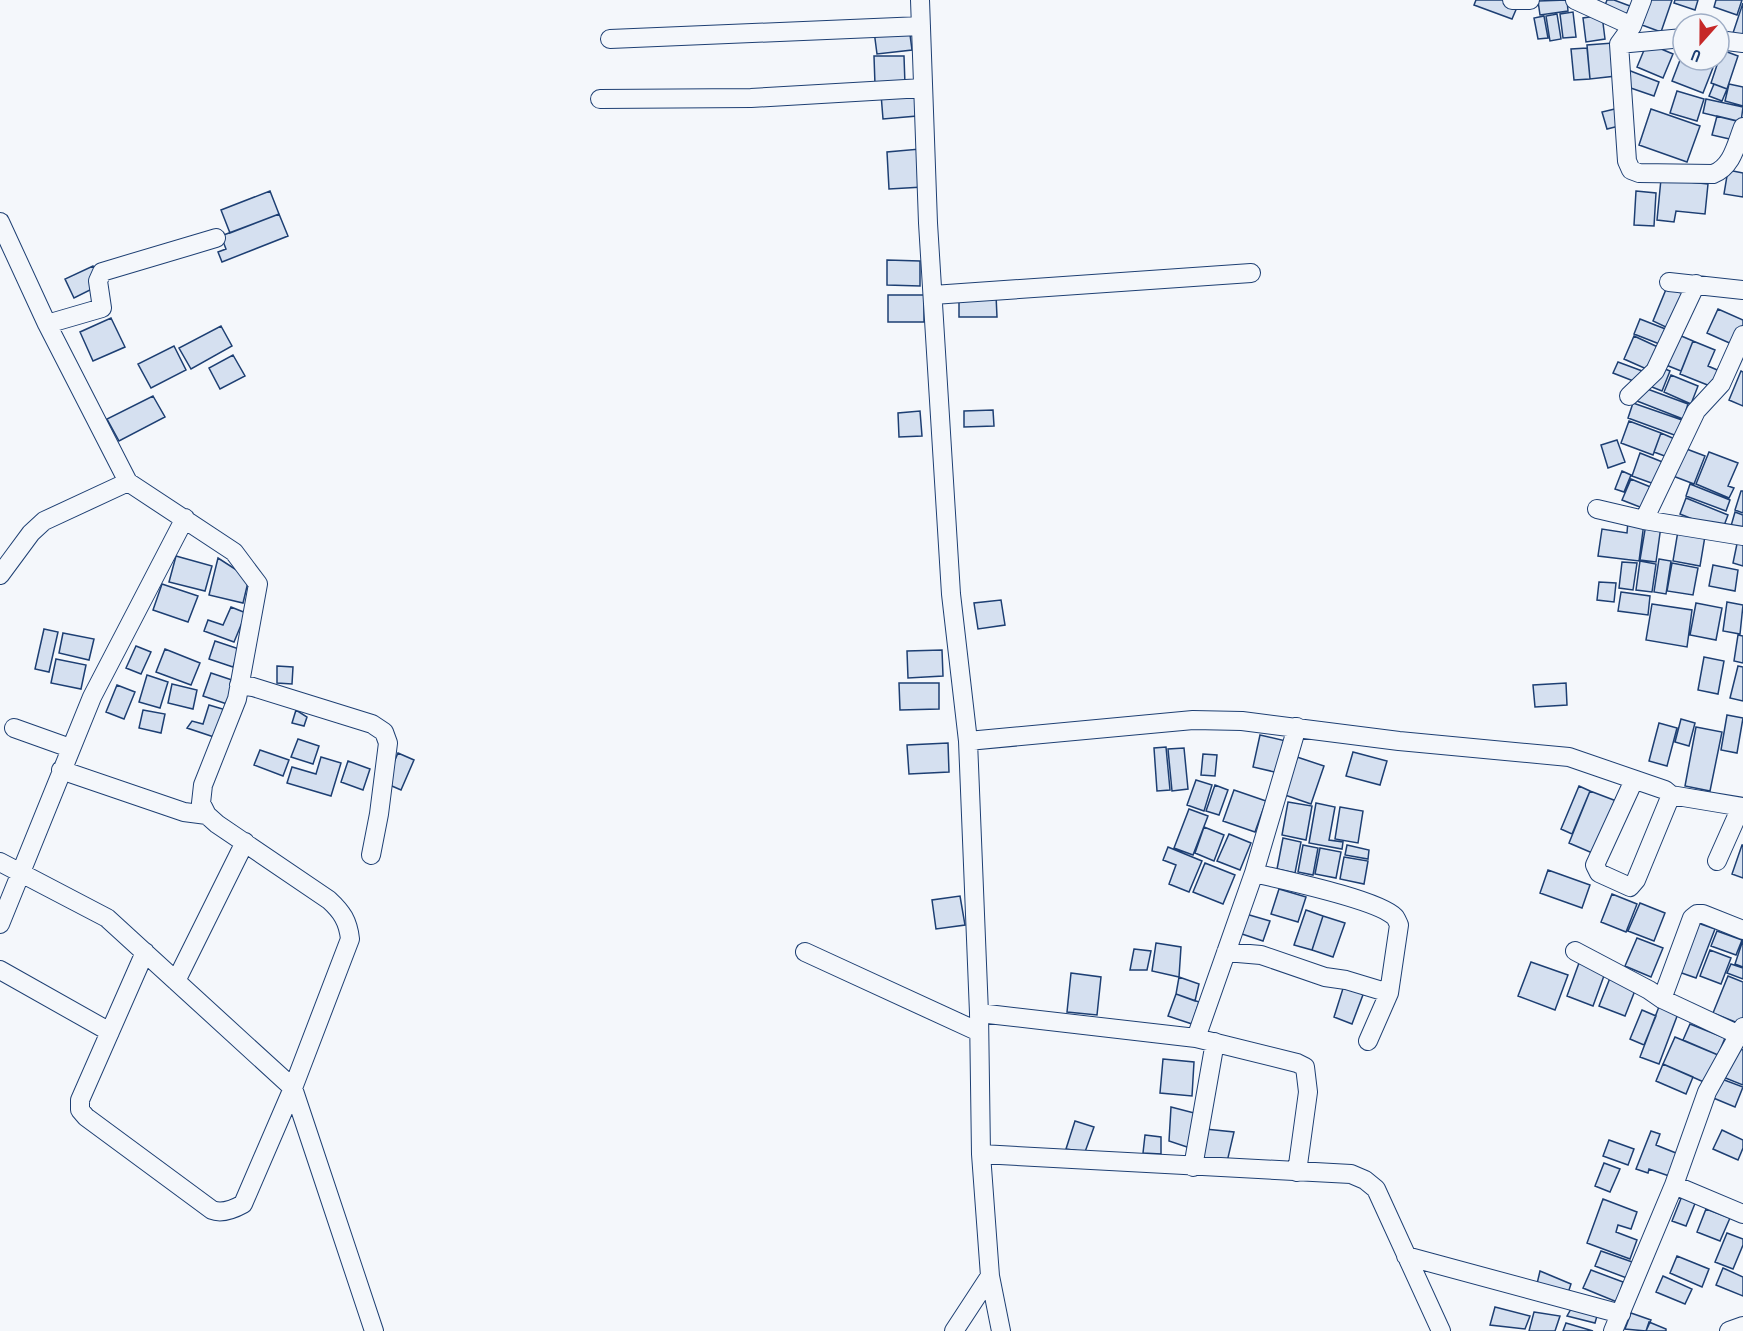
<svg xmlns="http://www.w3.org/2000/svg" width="1743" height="1331" font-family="'PT Sans Narrow',sans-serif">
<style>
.building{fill:#d5e0f0;stroke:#1d3f73;stroke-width:1.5}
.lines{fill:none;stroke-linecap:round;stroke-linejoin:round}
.minor-casing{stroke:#1d3f73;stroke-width:20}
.minor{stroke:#f4f7fb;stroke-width:18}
</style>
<rect width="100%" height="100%" fill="#f4f7fb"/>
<!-- building -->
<path class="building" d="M1476,0H1505L1518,5L1512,19L1474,5Z
M1567,0L1568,11L1540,15L1538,1Z
M1607,0H1614L1630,6L1626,16L1604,8Z
M1650,0H1672L1661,32L1642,25Z
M1675,0H1698L1695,10L1674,3Z
M1716,0H1742L1737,15L1714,7Z
M1743,3V37L1733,33Z
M1573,12L1576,37L1563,38L1560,14Z
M1557,14L1561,39L1550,41L1546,16Z
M1602,15L1605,39L1586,42L1583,18Z
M1544,16L1548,38L1538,39L1534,18Z
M909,27L912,50L877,54L874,31Z
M1613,43L1616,76L1590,79L1587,45Z
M1647,43L1673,54L1663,78L1637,67Z
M1587,48L1590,79L1574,80L1571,49Z
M1722,50L1738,56L1727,89L1711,83Z
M1682,55L1683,60H1716L1703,93L1672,81Z
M874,56H904L905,85H875Z
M1628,70L1659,82L1654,96L1622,85Z
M1714,84L1727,89L1722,101L1709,96Z
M1729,84L1743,87V106L1725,101Z
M1677,91L1704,99L1697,121L1670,113Z
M915,92L917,116L883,119L881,94Z
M1706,99L1743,107L1741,122L1703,113Z
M1619,108L1623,125L1607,129L1602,112Z
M1651,109L1700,126L1687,162L1639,145Z
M1717,116L1738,121L1734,140L1712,135Z
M920,149L923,187L889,189L887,152Z
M1728,170L1743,173V197L1724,194Z
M1661,179L1708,184L1705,214L1676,211L1674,222L1657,220Z
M270,191L279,214L230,233L221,210Z
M1636,191L1656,193L1654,226L1634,225Z
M279,214L288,236L222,262L218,252L226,249L221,236Z
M887,260L920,261V286L887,285Z
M93,266L98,277L96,287L74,298L65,279Z
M1667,287L1686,295L1672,330L1653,321Z
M888,295H924V322H888Z
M996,295L997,317H959V296Z
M1718,309L1743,320V326L1734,345L1707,333Z
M111,318L125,347L93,361L80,332Z
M1640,319L1668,330L1662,345L1634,334Z
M221,326L232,346L191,369L179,348Z
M1679,335L1693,341L1681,371L1666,365Z
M1634,336L1660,348L1651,371L1624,359Z
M1693,341L1715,350L1708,366L1722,372L1715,388L1680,374Z
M174,346L186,370L151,388L138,364Z
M233,355L245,376L220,389L209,368Z
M1618,362L1645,372L1641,384L1613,373Z
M1660,367L1670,371L1662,391L1652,387Z
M1741,371L1743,372V406L1729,400Z
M1671,375L1698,386L1691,404L1664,392Z
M1642,387L1688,404L1683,419L1637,401Z
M153,396L165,417L119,441L107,419Z
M1633,403L1682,420L1677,436L1628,418Z
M993,410L994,426L964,427V411Z
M920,411L922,436L899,437L898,413Z
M1629,421L1661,433L1653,455L1621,443Z
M1661,433L1677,440L1670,458L1654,452Z
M1617,440L1625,462L1608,468L1601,445Z
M1684,448L1705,456L1694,484L1673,476Z
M1709,452L1738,463L1728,486L1734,488L1729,498L1696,484Z
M1640,453L1665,463L1657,485L1632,476Z
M1622,471L1631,475L1624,492L1615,489Z
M1631,479L1653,488L1645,509L1622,500Z
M1690,484L1730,500L1726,511L1686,496Z
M1741,491H1743V513L1735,510Z
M1686,498L1728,515L1722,531L1680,514Z
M1735,512L1743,515V530L1731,526Z
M1628,521L1644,523L1639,561L1598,556L1602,529L1627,533Z
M1646,524L1661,526L1656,562L1640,560Z
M1678,531L1705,536L1700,566L1673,561Z
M1738,539L1743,540V566L1733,563Z
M176,556L212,566L205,591L169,582Z
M218,558L249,578L243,603L209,595Z
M1659,559L1671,561L1666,594L1654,592Z
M1640,561L1656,564L1652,592L1636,590Z
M1622,562L1637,563L1633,590L1619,588Z
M1672,563L1698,568L1693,595L1667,591Z
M1713,565L1738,570L1735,591L1709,586Z
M1599,582L1616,583L1614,602L1597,600Z
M162,584L198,596L188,622L153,610Z
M1621,592L1650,596L1648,615L1618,611Z
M1001,600L1005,625L978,629L974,603Z
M1727,602L1743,605L1740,634L1723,631Z
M1696,603L1722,608L1716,640L1690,635Z
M1652,604L1692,610L1687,647L1646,640Z
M231,607L246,613L234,642L204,631L208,620L223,625Z
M44,629L58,632L49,672L35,669Z
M63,633L94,639L89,660L59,653Z
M1738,635L1743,636V663L1734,661Z
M215,641L239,649L233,667L209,659Z
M136,646L151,652L141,674L126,668Z
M165,649L200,663L191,685L156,672Z
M942,650L943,676L908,678L907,651Z
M1704,657L1724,661L1718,694L1698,690Z
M56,659L86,665L81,689L51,683Z
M277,666L293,667L292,684L277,683Z
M1738,666L1743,667V701L1730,698Z
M211,673L235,681L227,704L203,696Z
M147,675L168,682L160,708L139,702Z
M899,683H939V709L900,710Z
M1566,683L1567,705L1535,707L1533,685Z
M172,684L197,690L193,709L168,703Z
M117,685L135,692L124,719L106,712Z
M209,705L226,710L217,738L187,728L192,721L203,724Z
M143,710L165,714L161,733L139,728Z
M296,710L307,717L304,726L292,723Z
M1727,715L1743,718L1737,753L1721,750Z
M1681,719L1695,723L1689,746L1675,742Z
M1659,723L1677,728L1667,766L1649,761Z
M1696,727L1722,732L1710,791L1685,786Z
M1260,735L1286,741L1279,773L1253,767Z
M298,739L319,746L313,764L291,757Z
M948,743L949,772L909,774L907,745Z
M1166,747L1170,790L1157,791L1154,748Z
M1184,748L1188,789L1172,791L1168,749Z
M260,750L289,760L283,776L254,765Z
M1353,752L1387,761L1380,785L1346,776Z
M398,753L414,760L401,790L385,783Z
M1203,754L1217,755L1215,776L1201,775Z
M1294,756L1324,766L1311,804L1282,794Z
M321,757L341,763L331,796L287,783L292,767L316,774Z
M348,761L370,769L363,790L341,782Z
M1196,780L1212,785L1204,811L1187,805Z
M1215,785L1228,790L1219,815L1206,811Z
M1579,786L1590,791L1572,834L1561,829Z
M1234,790L1266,801L1255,832L1223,821Z
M1590,791L1619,802L1597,855L1569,843Z
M1288,802L1312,806L1306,840L1282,835Z
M1316,803L1335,807L1329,840L1343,842L1342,849L1309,843Z
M1340,807L1363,811L1358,843L1335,839Z
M1189,809L1208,816L1193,855L1174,848Z
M1204,827L1224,835L1214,861L1195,853Z
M1229,834L1251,843L1240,870L1217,861Z
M1283,838L1301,842L1295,873L1277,869Z
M1303,845L1318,848L1313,875L1298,872Z
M1347,845L1369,850L1368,859L1345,855Z
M1742,845H1743V878L1732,874Z
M1168,847L1202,861L1189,892L1169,884L1176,865L1163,860Z
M1320,848L1341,852L1336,878L1315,874Z
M1344,857L1368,861L1364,884L1340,879Z
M1205,863L1235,875L1223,904L1193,892Z
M1548,870L1590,885L1582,908L1540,893Z
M1279,889L1306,897L1298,922L1271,914Z
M1612,894L1637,904L1626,932L1601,922Z
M960,896L965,925L936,929L932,900Z
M1640,903L1665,913L1654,941L1628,931Z
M1306,910L1323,916L1312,950L1294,945Z
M1246,914L1270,921L1263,941L1239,933Z
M1323,916L1345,923L1333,957L1312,950Z
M1695,922L1715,929L1696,978L1676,971Z
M1717,931L1742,940L1736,955L1711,946Z
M1637,938L1663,948L1651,977L1625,966Z
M1743,940V967L1735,964Z
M1156,943L1181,947L1179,977L1152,971Z
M1134,949L1151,951L1147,970H1130Z
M1710,950L1731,958L1721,984L1700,976Z
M1531,962L1568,975L1555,1010L1518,996Z
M1579,963L1605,973L1593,1006L1567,996Z
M1731,964L1743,968V979L1727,973Z
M1071,973L1101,977L1097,1015L1067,1012Z
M1728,976L1743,982V1025L1713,1013Z
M1179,977L1199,984L1195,1001L1176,994Z
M1610,978L1636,988L1625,1016L1599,1006Z
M1345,982L1364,992L1352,1024L1334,1017Z
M1176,994L1199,1002L1192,1024L1168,1016Z
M1660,1004L1679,1011L1659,1064L1640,1057Z
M1642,1010L1656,1016L1644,1045L1630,1039Z
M1690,1024L1725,1038L1718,1055L1683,1040Z
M1675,1037L1718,1055L1706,1083L1663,1064Z
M1735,1047L1743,1050V1085L1723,1077Z
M1163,1059L1194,1062L1192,1096L1160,1093Z
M1663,1064L1693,1077L1686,1094L1656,1081Z
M1719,1078L1743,1087L1735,1107L1711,1097Z
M1171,1107L1202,1115L1193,1149L1169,1141Z
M1075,1121L1094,1127L1085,1152L1066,1149Z
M1205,1129L1234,1132L1227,1162L1200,1159Z
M1722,1130L1743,1140V1148L1738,1160L1713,1149Z
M1651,1131L1660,1134L1656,1145L1681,1155L1672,1177L1649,1169L1648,1173L1636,1169Z
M1145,1135L1161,1137V1154L1143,1153Z
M1609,1140L1634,1149L1628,1165L1603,1156Z
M1604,1163L1620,1169L1610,1192L1595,1186Z
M1682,1196L1696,1201L1686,1226L1672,1221Z
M1603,1199L1637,1212L1631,1229L1618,1225L1616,1232L1637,1240L1630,1259L1587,1243Z
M1706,1209L1730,1218L1720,1241L1697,1232Z
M1727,1233L1743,1239V1245L1733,1269L1715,1262Z
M1601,1251L1638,1264L1632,1280L1595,1266Z
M1677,1256L1709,1269L1702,1287L1670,1273Z
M1723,1268L1743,1277V1296L1716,1285Z
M1591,1270L1623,1282L1617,1302L1583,1288Z
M1540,1271L1571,1284L1567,1296L1536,1288Z
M1663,1276L1692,1289L1685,1304L1656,1292Z
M1495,1307L1530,1316L1525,1329L1490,1325Z
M1571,1309L1597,1316L1595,1323L1567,1316Z
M1534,1312L1560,1316L1555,1331H1529Z
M1631,1313L1651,1320L1646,1331L1625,1329Z
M1649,1322L1666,1329V1331H1646Z
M1566,1323L1593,1331H1563Z"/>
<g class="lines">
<defs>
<path id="minor" d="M920,0L928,223L951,594L968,741L979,1013L981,1154L990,1276L1001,1331
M1512,0H1530
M1575,0L1632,26
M1642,0L1632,26L1619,44L1627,161L1631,170L1639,173L1713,174C1732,167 1736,145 1743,127
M610,39L921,26
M1719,40L1743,43
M1619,44L1683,38
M600,99L751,98L923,88
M0,222L47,324L128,482L234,552L258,584L237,699L203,785L201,803L207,815L217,824L329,900C342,912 348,921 350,939L293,1088L243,1204C234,1209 222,1214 212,1210L86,1117L80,1110V1100L145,952
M1669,282L1743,290
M933,295L1251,273
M47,324L102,308L98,281L102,272L216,238
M1629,396L1655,371L1696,284
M1597,509L1644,520L1743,536
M1644,520L1696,411L1721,384L1743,335
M0,575L31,533L44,521L128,482
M239,685L253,687L372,724L384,732L388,743L379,814L371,855
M14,728L70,748
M968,741L1193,720L1242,721L1399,741L1569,757L1665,790L1671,795L1743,807
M61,770L184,812L207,815
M1634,780L1595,865L1599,873L1630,887L1636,880L1671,795
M1717,861L1741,807
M0,862L107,918L293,1088L374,1331
M1254,873C1283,880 1377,899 1395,917C1397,920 1398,923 1399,925L1389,993L1368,1041
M0,924L92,697L185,518
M1575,951L1649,990L1662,999L1739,1035
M805,952L979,1032
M1226,952L1261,955L1325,977L1346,980L1389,993
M0,970L110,1032
M176,981L245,842
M1662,999L1692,918L1697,914H1703L1743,930
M979,1013L1196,1038L1297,1063L1305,1067L1308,1092L1297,1172
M1196,1038L1254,873L1297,727
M981,1154L1351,1174L1365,1180L1376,1189L1441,1331
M1193,1167L1215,1042
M1674,1185L1743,1214
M1406,1256L1621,1314
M954,1331L990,1276
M1613,1331L1674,1185L1707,1092L1743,1027
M1729,1331L1743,1326"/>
</defs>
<!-- minor casing -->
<use href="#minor" class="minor-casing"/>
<!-- minor -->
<use href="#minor" class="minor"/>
</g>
<!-- north arrow -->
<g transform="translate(1701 42) rotate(201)"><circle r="28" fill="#f4f7fb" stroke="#9eadc5" stroke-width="1.5"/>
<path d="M0-4.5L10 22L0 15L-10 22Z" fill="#c62828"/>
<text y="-9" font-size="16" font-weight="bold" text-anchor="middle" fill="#1d3f73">U</text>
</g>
</svg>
